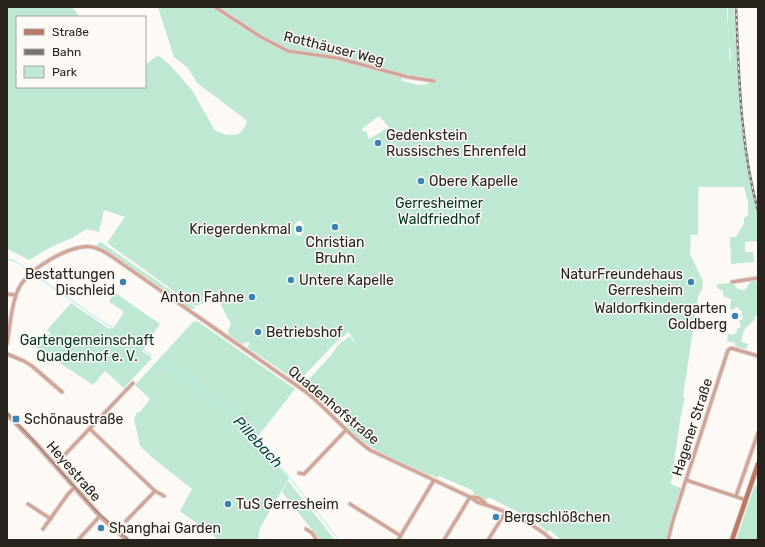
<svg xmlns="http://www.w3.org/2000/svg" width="765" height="547" font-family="Rubik,sans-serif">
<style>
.green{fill:#bee8d2;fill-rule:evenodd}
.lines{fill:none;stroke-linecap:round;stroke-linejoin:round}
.stream{stroke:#a4eef4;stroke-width:1}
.minor-casing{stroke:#dbd7d3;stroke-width:5}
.tertiary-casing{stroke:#dbd7d3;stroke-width:6}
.secondary-casing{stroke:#dbd7d3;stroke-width:6}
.minor{stroke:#d3a496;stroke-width:3}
.tertiary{stroke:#d3a496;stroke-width:4}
.secondary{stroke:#bd7965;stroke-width:4.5}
.tram{stroke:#78736e;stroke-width:1}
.rail-casing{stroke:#78736e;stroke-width:2.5}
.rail{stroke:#fdfaf6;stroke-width:1;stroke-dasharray:3;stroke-linecap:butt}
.poi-dot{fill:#3a83b7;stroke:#fdfaf6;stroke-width:1.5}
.labels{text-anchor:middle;stroke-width:3;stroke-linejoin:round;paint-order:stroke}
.street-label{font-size:14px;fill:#28221c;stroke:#fdfaf6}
.poi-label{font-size:14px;fill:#28221c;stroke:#fdfaf6;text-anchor:start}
.park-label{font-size:14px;fill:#043623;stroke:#fdfaf6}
.water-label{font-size:15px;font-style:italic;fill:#01484d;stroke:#fdfaf6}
</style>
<rect width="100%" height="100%" fill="#fdfaf6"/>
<!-- green -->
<path class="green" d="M7,7H72L80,17H17V87H145V65L157,56L161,57L170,65L192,90L214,129C219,134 233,137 240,133C243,131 245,126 247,122L245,119L197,83L188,68L174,57L158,7H212L274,46L296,54L295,51L272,42L217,7H727C727,26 731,45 729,63L731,56L728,32V7H734L741,124L751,186L758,216V241L745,242V252H753L754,262L731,264L730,237H736L744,223V218L748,215V202L744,187H699L698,200V235H691L690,254L675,249L690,254L703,281L702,290L698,296L683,397L685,398L681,414L671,484L683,489L668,540H561L550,530L548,532L538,524L523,517L524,515L488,497L487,500L473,494L474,491L439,476L438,478C406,465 370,453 347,426V419L327,402L325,404L303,386L332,354L337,346L350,336L358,349L349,332L336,342L304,376L301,378L298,377L295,380L247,347L250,344L248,342L242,344L229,335L228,330L231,324L214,292L202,298L204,303L195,306L107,243L125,217L104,210L99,232L87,229L72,238L51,247L29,260L7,249ZM402,77L428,81V84L419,85L402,81ZM379,116L389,127L369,139L366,131L363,132L362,129ZM298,221H302V223L304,225V232L301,234V236L295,234C294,229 293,224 298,221Z
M100,242L102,243L196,308L192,309L189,308L109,252L96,246Z
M758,280V315L755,316L754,320L744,330L741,342L748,344L746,349L735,346V343L727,341L728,334L733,335L734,333L736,334L738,328H740L741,324L739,323L740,320H742L743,316H741L742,311L739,310V308L735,307L734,310L730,309L731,299L723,296V291L717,288V284L732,283L738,289L744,290L747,288L748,285L751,281Z
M114,292L160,324L142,351L152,358L124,388L105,371L93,385L34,346L51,333L47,330L71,303L109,329L114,327L123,314V311L109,302Z
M197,321L295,389L256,439L289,478L260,528L258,540H219L180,511L192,489L154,459L140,446L134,419L137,412L139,413L150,399L135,385L193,322Z
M288,481L335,540H320L282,492Z
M755,485L758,486V540H736Z"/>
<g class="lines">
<!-- stream -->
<path class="stream" d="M7,259L17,262L30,273
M33,274L151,355
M160,360L218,400L261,441L339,540"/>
<defs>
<path id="minor" d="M215,7L261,37L288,51L337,58L408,77L434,81
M732,282L758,278
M7,294L16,295
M7,344C10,328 11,304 18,290C26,270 71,243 92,247C104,249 115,259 124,265L306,392C329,410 346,433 370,450L470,497L477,502C503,510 532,521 552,540
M7,354L24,361L32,366L62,392
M90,429L155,491L164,496
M55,465L133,383
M299,473L304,474L346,430
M686,480L746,500
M736,496L758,433
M472,497L479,498L485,503
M28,504L51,519
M350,504L401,536
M126,521L155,491
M43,529L68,494L74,488
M306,529L312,533L317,540
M78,540L100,516
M398,540L434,480
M444,540L470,497
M488,540L505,513
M668,540L673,520L728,350L731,348L758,356"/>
<path id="tertiary" d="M7,414L38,446L100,516L127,540"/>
<path id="secondary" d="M732,540L758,464"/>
</defs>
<!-- minor casing -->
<use href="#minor" class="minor-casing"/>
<!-- tertiary casing -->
<use href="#tertiary" class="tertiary-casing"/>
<!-- secondary casing -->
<use href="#secondary" class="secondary-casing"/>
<!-- minor -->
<use href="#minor" class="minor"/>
<!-- tertiary -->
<use href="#tertiary" class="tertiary"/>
<!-- secondary -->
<use href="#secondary" class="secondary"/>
<!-- tram -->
<path class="tram" d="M7,413L32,439L95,510L129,540"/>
<defs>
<path id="rail" d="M736,7C739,75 740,144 758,211"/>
</defs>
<!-- rail casing -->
<use href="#rail" class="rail-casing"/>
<!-- rail -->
<use href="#rail" class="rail"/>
</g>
<!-- markers -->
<g class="poi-dot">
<circle cx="378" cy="143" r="4"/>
<circle cx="421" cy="181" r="4"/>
<circle cx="335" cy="227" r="4"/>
<circle cx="299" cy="229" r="4"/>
<circle cx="291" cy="280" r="4"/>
<circle cx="123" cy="282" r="4"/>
<circle cx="691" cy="282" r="4"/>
<circle cx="252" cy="297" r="4"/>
<circle cx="735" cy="316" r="4"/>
<circle cx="258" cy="332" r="4"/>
<rect x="12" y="415" width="8" height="8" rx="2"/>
<circle cx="228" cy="504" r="4"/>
<circle cx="496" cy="517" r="4"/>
<circle cx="101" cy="528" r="4"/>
</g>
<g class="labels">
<!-- street labels -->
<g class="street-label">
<text transform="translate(334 48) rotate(14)" y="5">Rotthäuser Weg</text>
<text transform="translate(334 405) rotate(40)" y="5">Quadenhofstraße</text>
<text transform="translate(692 427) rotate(-72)" y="5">Hagener Straße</text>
<text transform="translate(74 471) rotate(49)" y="5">Heyestraße</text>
</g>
<!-- poi labels -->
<g class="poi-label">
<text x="386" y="140">Gedenkstein<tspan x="386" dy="16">Russisches Ehrenfeld</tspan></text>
<text x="429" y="186">Obere Kapelle</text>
<text x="291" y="234" text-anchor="end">Kriegerdenkmal</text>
<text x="335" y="247" text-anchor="middle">Christian<tspan x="335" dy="16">Bruhn</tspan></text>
<text x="115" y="279" text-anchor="end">Bestattungen<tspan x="115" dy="16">Dischleid</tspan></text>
<text x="683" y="279" text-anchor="end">NaturFreundehaus<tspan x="683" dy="16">Gerresheim</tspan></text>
<text x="299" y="285">Untere Kapelle</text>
<text x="244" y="302" text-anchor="end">Anton Fahne</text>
<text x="727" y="313" text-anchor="end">Waldorfkindergarten<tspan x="727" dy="16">Goldberg</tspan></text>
<text x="266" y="337">Betriebshof</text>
<text x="24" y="424">Schönaustraße</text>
<text x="236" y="509">TuS Gerresheim</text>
<text x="504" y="522">Bergschlößchen</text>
<text x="109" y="533">Shanghai Garden</text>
</g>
<!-- park labels -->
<g class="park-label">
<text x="439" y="208">Gerresheimer<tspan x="439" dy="16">Waldfriedhof</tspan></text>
<text x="87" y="345">Gartengemeinschaft<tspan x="87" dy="16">Quadenhof e. V.</tspan></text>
</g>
<!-- water labels -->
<g class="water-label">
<text transform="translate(258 442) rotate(47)" y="5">Pillebach</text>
</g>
</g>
<!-- border -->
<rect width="765" height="547" fill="none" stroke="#28221c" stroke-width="16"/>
<!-- legend -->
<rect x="16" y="16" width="130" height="72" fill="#fdfaf6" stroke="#a8a49f"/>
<rect x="24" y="29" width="20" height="6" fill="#bd7965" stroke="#a8a49f"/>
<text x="52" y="36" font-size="12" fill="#28221c">Straße</text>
<rect x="24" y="49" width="20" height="6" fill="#78736e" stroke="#a8a49f"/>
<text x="52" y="56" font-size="12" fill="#28221c">Bahn</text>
<rect x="24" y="66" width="20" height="12" fill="#bee8d2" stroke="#a8a49f"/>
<text x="52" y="76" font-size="12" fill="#28221c">Park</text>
</svg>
